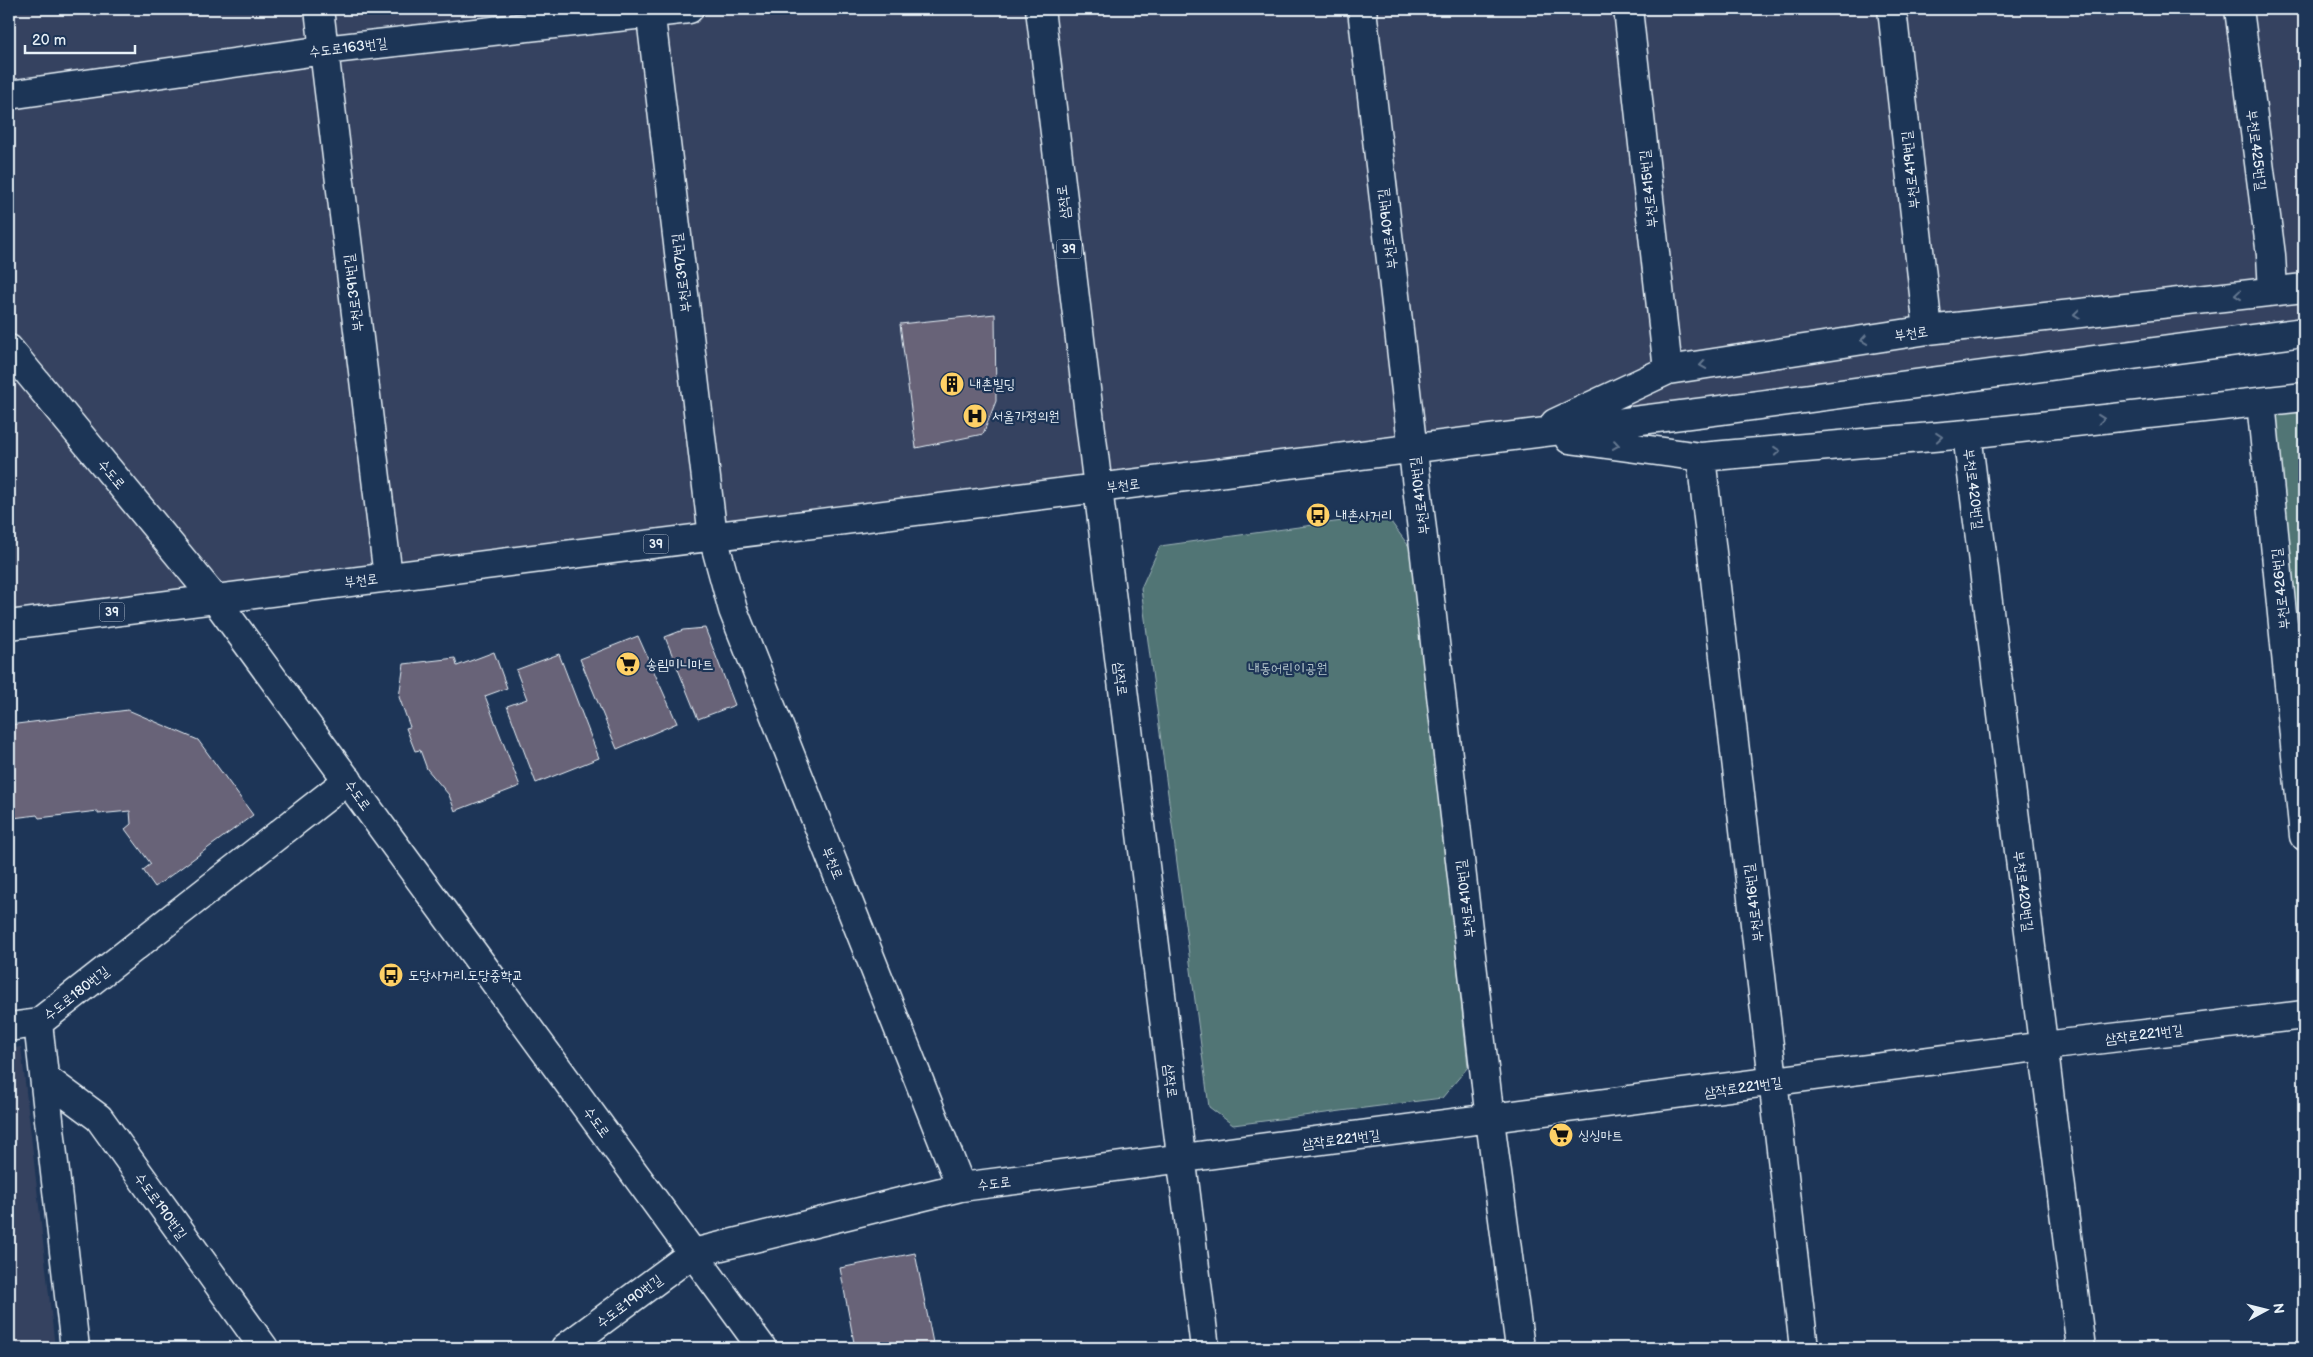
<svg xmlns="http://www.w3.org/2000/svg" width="2313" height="1357" font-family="'Balsamiq Sans','Poor Story',sans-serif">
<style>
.built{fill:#344361}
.green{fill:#517474;stroke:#9cb2b6}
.building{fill:#686378;stroke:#e8f1f8}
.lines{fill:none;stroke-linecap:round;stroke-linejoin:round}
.minor-casing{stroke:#e8f1f8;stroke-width:31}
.major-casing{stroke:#e8f1f8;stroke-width:31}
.minor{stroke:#1d3557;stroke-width:28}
.major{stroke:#1d3557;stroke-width:28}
.oneway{stroke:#64778f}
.labels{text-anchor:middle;stroke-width:4.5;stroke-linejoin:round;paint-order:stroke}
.shield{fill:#1d3557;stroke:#abb9c8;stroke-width:1}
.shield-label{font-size:12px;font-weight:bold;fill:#e8f1f8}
.street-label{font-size:14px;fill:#e8f1f8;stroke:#1d3557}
.poi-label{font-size:14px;fill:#e8f1f8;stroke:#1d3557;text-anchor:start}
.park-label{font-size:14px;fill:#b3c5ca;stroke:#1d3557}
</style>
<rect width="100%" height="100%" fill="#1d3557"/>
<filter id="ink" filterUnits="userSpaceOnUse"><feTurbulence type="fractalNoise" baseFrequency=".02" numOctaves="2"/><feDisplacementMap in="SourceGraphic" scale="10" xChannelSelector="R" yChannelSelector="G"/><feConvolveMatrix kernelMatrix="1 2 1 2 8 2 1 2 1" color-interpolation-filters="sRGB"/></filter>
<g filter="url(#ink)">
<!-- built -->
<path class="built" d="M9,9H2304V332L9,625Z
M21,1047L55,1348H9V1049Z"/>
<!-- green -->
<path class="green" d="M2304,404V765L2270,408Z
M1386,515L1413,552L1468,1067L1442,1098L1233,1125L1209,1107L1141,588L1160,546Z"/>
<!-- building -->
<path class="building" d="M995,314L996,401L983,434L916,448L900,324Z
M705,628L735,705L698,719L665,637L683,630Z
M638,636L677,723L617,749L580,659Z
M494,652L507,688L485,696L520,786L455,811L449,795L427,769L420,750L415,751L406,728L410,727L399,697L404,664L455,658L457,666Z
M559,654L599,758L536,783L507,706L527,699L516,670Z
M128,710L198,740L253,815L155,887L143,870L151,864L125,829L131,824L130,811L98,814V811L39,818L37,815L13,818L9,781V725Z
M915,1253L934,1348H855L840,1268Z"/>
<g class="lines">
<defs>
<path id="minor" d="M319,9L388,577
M650,9L713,537L733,610L961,1187
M1362,9L1490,1120L1520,1348
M1628,9L1668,370
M1892,9L1928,330
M2239,9L2271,255L2273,291
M9,95L324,50L689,9
M9,349L215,599L762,1348
M2261,402L2304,836
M1555,423L1668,370L1928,330L2304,288
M1967,434L2081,1348
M1569,439L1701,457L1967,434L2304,397
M1701,457L1804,1348
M9,1027L38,1023
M45,1078L99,1118L264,1348
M75,1348L38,1023L348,780
M565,1348L693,1253L961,1187L2044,1046L2304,1015
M1205,1348L1098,488L1721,410L2304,332"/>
<path id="major" d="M9,625L1098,488L1040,9"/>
</defs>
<!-- minor casing -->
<use href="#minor" class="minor-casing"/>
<!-- major casing -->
<use href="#major" class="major-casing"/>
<!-- minor -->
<use href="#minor" class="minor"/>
<!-- major -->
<use href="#major" class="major"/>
</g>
<!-- one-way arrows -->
<defs><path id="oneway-chevron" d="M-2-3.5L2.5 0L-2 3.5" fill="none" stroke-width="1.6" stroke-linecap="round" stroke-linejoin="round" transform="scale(1.25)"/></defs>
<g class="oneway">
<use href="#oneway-chevron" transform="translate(2238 295) rotate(174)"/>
<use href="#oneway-chevron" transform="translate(2077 314) rotate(174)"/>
<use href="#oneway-chevron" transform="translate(1864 340) rotate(171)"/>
<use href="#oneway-chevron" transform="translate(1703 365) rotate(171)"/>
<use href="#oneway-chevron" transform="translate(2101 419) rotate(-6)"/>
<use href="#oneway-chevron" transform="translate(1939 437) rotate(-5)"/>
<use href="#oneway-chevron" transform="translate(1616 445) rotate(8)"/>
<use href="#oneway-chevron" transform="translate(1777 451) rotate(-5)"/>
</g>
</g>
<!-- icons -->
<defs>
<symbol id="building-disc" viewBox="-11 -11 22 22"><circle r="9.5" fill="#ffd166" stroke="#1d3557"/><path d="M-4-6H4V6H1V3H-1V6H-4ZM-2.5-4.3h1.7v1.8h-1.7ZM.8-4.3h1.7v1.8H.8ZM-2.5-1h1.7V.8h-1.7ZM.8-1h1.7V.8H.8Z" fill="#111"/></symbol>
<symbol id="hospital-disc" viewBox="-11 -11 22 22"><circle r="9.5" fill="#ffd166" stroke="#1d3557"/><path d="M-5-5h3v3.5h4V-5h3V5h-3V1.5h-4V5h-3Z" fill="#111"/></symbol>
<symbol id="bus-disc" viewBox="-11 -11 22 22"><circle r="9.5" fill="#ffd166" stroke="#1d3557"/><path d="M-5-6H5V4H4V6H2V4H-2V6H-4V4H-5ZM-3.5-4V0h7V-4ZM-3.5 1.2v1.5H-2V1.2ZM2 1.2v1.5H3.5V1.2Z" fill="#111"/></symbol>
<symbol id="supermarket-disc" viewBox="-11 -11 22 22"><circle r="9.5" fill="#ffd166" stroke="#1d3557"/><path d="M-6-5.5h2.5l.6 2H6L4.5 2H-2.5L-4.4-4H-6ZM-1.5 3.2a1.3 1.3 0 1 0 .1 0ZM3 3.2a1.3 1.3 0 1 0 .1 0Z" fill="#111"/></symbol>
</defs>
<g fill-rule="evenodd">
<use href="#building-disc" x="938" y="370" width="28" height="28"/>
<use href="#hospital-disc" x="961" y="402" width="28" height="28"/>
<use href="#bus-disc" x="1304" y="501" width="28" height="28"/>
<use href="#supermarket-disc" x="614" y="650" width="28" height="28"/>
<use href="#bus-disc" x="377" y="961" width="28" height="28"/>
<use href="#supermarket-disc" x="1547" y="1121" width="28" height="28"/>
</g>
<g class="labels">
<!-- shield labels -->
<g class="shield">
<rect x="1056.5" y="239.5" width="25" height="19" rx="4"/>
<rect x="643.5" y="534.5" width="25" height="19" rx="4"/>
<rect x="99.5" y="602.5" width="25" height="19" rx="4"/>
</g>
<g class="shield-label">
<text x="1069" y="253">39</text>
<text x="656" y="548">39</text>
<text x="112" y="616">39</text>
</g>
<!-- street labels -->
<g class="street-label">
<text transform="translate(348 47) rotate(-7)" y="5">수도로163번길</text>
<text transform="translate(2257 150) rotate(83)" y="5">부천로425번길</text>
<text transform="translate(1910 170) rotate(-96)" y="5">부천로419번길</text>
<text transform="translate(1648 189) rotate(-96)" y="5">부천로415번길</text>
<text transform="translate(1063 202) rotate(-97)" y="5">삼작로</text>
<text transform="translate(1387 229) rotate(-97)" y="5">부천로409번길</text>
<text transform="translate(681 273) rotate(-97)" y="5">부천로397번길</text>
<text transform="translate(353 293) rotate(-97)" y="5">부천로391번길</text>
<text transform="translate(1911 333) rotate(-8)" y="5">부천로</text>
<text transform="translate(112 474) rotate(50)" y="5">수도로</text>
<text transform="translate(1123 485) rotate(-7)" y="5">부천로</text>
<text transform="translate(1974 489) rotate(83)" y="5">부천로420번길</text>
<text transform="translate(1419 496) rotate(-97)" y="5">부천로410번길</text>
<text transform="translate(361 580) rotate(-7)" y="5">부천로</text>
<text transform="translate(2280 589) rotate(-96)" y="5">부천로426번길</text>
<text transform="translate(1121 679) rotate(83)" y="5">삼작로</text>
<text transform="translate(358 795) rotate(54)" y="5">수도로</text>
<text transform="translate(833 863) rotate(68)" y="5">부천로</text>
<text transform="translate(2024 891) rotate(83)" y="5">부천로420번길</text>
<text transform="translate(1465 899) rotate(-97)" y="5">부천로410번길</text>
<text transform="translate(1753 903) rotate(-97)" y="5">부천로416번길</text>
<text transform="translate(76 993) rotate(-38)" y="5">수도로180번길</text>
<text transform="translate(2144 1034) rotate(-7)" y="5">삼작로221번길</text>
<text transform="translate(1171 1081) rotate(83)" y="5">삼작로</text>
<text transform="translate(1743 1087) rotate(-8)" y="5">삼작로221번길</text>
<text transform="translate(597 1122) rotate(54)" y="5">수도로</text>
<text transform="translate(1341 1139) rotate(-7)" y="5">삼작로221번길</text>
<text transform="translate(994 1183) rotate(-7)" y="5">수도로</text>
<text transform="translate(161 1206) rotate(54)" y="5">수도로190번길</text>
<text transform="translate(629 1301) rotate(-37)" y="5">수도로190번길</text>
</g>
<!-- poi labels -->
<g class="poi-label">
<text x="970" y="389">내촌빌딩</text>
<text x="992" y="421">서울가정의원</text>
<text x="1336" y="520">내촌사거리</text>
<text x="646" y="669">송림미니마트</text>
<text x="408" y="980">도당사거리.도당중학교</text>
<text x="1578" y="1140">싱싱마트</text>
</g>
<!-- park labels -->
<g class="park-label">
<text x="1288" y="673">내동어린이공원</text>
</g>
</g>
<!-- margin -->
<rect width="2313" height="1357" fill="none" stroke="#1d3557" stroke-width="30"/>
<rect x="15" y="15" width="2283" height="1327" fill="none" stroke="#e8f1f8" stroke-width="2" filter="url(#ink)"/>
<!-- north arrow -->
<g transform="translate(2266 1310) rotate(83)" stroke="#1d3557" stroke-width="4" paint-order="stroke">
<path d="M0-4L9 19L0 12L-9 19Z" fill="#e8f1f8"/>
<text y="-8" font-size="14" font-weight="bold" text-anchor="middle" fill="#e8f1f8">N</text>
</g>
<!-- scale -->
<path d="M25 45v8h110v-8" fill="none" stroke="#e8f1f8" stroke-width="2.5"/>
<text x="32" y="45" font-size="15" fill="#e8f1f8" stroke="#1d3557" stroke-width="4" paint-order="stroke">20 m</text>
</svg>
